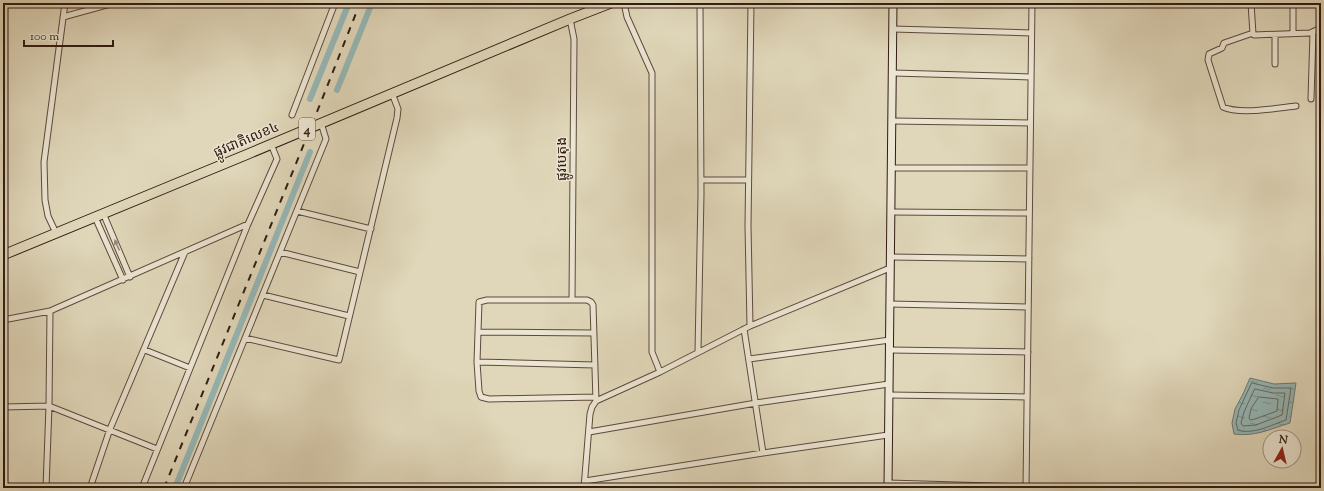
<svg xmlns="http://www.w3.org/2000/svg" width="1324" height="491" font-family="'Sorts Mill Goudy','Noto Sans Khmer',serif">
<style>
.water{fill:url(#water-ripples);stroke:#6e7975}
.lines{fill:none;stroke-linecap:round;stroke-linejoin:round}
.shore{stroke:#646a65;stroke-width:1}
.canal{stroke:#96b8b7;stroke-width:6}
.street-casing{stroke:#5d4a3d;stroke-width:7}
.secondary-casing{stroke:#311b13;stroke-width:9}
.highway-casing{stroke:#311b13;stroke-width:11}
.street{stroke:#ebe5d2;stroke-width:5}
.secondary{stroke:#ebe5d2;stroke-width:7}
.highway{stroke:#e0d7ba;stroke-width:9}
.rail{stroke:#311b13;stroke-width:2;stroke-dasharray:7 7;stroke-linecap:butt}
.oneway{fill:#978a7c}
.labels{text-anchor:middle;stroke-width:3;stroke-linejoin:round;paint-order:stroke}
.shield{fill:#ebe5d2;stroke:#69584c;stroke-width:1}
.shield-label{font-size:13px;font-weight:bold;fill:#311b13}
.street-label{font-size:14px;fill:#311b13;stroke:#ebe5d2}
</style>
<defs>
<pattern id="water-ripples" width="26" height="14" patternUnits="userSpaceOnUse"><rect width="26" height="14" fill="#96b8b7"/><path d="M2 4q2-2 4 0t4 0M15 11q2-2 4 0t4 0" fill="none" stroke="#7b9594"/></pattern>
</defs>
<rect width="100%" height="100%" fill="#e0d7ba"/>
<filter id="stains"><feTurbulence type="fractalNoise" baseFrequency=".005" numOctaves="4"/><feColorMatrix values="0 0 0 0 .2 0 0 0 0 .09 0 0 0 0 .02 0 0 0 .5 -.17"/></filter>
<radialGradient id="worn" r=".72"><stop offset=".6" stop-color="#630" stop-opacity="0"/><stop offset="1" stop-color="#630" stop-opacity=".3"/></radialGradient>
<!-- water -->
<path class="water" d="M1250,378L1274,384L1296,383L1290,423C1270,429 1255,437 1234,434L1232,423L1235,409L1243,394Z"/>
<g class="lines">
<!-- shore -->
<path class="shore" d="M1252,383L1273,388H1291L1286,420C1271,425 1253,435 1238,430L1236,423L1239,410Z
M1255,389L1273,393H1285L1282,415L1256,425L1243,426L1241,423L1244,412Z
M1259,397L1278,399L1277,411L1255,419L1250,420L1249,418L1251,409Z"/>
<!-- canal -->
<path class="canal" d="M337,90L372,3
M310,99L349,3
M175,488L310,152"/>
<defs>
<path id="street" d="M624,3L627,17L652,73V352L660,372
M1251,3L1253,34L1254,35L1310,33L1321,28
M1293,3V33
M63,17L114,3
M570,19L574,39L572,300
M893,29L1031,33
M1253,33L1224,43L1222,48L1209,54L1208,60L1223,107C1240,115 1278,108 1296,106
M1275,35V64
M893,73L1031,77
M1311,99L1313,32
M292,115L335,3
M892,121L1030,123
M892,168H1030
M701,180H748
M297,211L371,229
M891,212L1029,213
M103,213L130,277
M95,217L123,280
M56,233L48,216L45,200L44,162L65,3
M280,252L360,272
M891,257L1029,259
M263,295L349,316
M890,304L1028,307
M3,320L50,311
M750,326L748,226L751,3
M744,329L763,453
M478,332L594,333
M245,338L339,360L397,118L398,109L392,93
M145,350L190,368
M889,350L1028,352
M698,352L701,194L700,3
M749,359L890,340
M477,362L595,365
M889,395L1027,397
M596,397L489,399L481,397L479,391L477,362L479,302L487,300H587L591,302L593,305L596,401
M3,407L49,406L157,449
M589,432L756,403L889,384
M585,481L763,453L888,435
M888,483L1026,487
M46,488L49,406L50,311L248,224
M90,488L110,429L185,252
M142,488L248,224L277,159L271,144
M184,488L326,139L321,123
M584,488L590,414L592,407L596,401L660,372L750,326L890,268
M1026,488L1032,3"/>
<path id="secondary" d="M888,488L893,3"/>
<path id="highway" d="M3,255L248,154L570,19L611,3"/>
</defs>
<!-- street casing -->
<use href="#street" class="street-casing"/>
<!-- secondary casing -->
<use href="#secondary" class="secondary-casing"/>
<!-- highway casing -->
<use href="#highway" class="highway-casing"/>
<!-- street -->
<use href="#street" class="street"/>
<!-- secondary -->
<use href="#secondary" class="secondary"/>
<!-- highway -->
<use href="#highway" class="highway"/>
<!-- rail -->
<path class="rail" d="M164,488L321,102L360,3"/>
</g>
<!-- one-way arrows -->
<defs><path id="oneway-solid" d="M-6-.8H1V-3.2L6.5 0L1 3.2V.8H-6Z"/></defs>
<use class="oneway" href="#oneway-solid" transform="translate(117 245) rotate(-114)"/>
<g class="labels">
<!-- shield labels -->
<rect class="shield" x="299" y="118" width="16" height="22" rx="3"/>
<g class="shield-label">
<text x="307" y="134">4</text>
</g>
<!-- street labels -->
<g class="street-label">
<text transform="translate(246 139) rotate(-23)" y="5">ផ្លូវជាតិលេខ៤</text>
<text transform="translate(561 159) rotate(-90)" y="5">ផ្លូវបេតុង</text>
</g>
</g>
<!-- margin -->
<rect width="1324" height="491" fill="none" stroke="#e0d7ba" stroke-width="16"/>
<rect x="4" y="4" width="1316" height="483" fill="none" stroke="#311b13" stroke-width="2"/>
<rect x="8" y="8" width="1308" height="475" fill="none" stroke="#311b13"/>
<!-- north arrow -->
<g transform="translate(1282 449) rotate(8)"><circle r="19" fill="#ebe5d2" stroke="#a19486"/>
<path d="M0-3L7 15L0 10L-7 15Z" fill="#8f2418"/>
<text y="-6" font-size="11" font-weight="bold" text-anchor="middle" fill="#311b13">N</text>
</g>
<!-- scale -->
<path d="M24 40v6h89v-6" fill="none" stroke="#311b13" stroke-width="2"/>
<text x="30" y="40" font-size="12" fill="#311b13" stroke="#ebe5d2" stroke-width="3" paint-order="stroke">100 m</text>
<rect width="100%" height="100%" filter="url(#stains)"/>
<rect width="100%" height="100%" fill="url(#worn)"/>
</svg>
